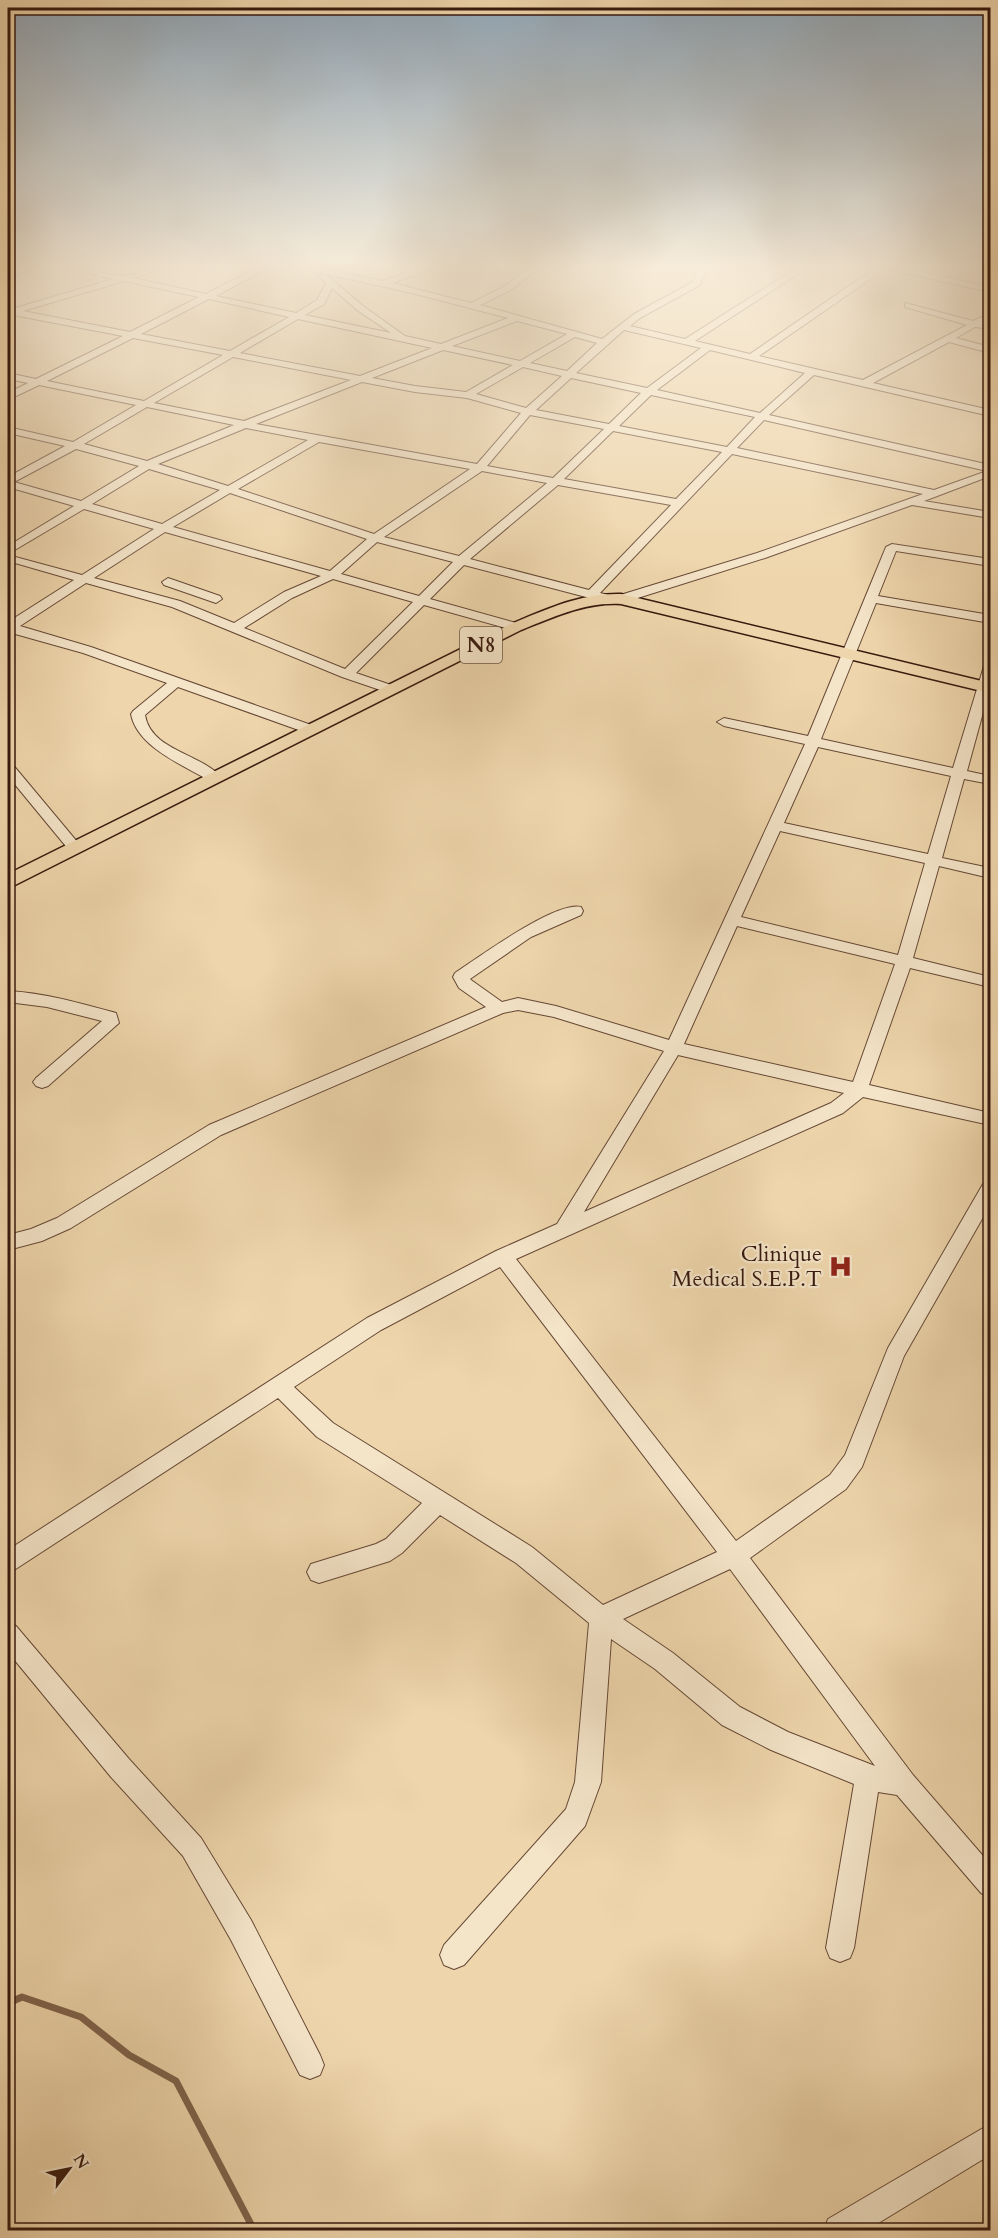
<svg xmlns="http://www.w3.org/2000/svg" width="998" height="2238" font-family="Cardo,serif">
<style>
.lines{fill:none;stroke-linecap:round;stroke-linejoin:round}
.stream{stroke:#80634c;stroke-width:7}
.minor-casing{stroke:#654835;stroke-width:2}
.major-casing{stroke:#37190e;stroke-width:3}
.minor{fill:#f4e4c8;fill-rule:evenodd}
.major{fill:#eed5ab;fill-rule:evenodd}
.labels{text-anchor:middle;stroke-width:4.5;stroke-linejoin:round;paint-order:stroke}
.shield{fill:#f4e4c8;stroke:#705646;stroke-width:1.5}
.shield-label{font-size:21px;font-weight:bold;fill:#37190e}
.poi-label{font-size:22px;fill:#37190e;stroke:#f4e4c8;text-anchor:end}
</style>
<rect width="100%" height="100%" fill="#eed5ab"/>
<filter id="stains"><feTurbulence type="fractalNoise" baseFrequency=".00333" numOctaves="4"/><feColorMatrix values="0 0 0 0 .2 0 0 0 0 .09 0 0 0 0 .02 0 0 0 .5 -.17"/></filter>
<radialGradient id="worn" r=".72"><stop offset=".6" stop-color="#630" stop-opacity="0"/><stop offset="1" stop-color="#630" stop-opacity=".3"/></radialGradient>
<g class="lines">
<!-- stream -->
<path class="stream" d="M8,2000L13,2001L22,1997L81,2017L129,2055L176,2081L254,2230"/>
<defs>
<path id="minor" d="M25,266H37L8,279V274Z
M62,266C84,266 105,276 123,276C138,276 152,266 169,266L134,278L206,294L261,266H272L216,296L296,313L317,300L326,283L319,276L323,274L292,266H311L382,281L428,266H441L392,283L471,303L505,286L531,266H541L511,290L480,305L602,339L634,314L693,282L699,266H707L700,285L640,318L630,326L685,339L800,266H810L695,341L750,354L878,266H897L990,287V292L885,269L759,356L863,380L967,325L905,307V303L973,321L990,313V319L982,324L983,328L975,327L956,338L990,347V353L949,342L873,383L990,410V416L814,375L769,415L990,465V476L924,501L990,512V518L912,505L765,558L625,602H617V596L757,553L923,494L732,454L600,593L609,595V601L605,602L464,565L430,599L520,624L522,627L516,631L424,605L356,673L397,687L399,690L392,694L342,677L172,607L86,583L20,626L91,647L317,727L319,730L312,734L307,733L178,687L145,715C151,751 201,753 222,778L215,782L210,781C183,765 137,747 131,714L133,711L167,683L83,653L8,632V622L74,580L8,561V555L82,575L154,529L84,509L8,554V546L74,506L8,487V477L65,446L8,433V427L73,442L136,405L39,385L8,400V393L28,383L8,379V373L36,379L123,336L8,314V308L12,309L113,279ZM325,274L412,293L508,318L441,344L405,336L363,306ZM124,281L199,297L130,332L23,311ZM332,288L357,310L391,333L305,315L324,304ZM209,299L289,317L230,351L141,334ZM298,319L432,348L360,376L240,353ZM517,321L567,334L520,361L452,346ZM624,330L701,348L647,388L576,373ZM575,337L597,343L567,371L530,363ZM133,338L223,355L144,401L47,381ZM443,350L513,365L466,392L415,386L372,378ZM710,350L805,373L760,413L657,390ZM233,357L351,380L244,421L154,403ZM523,367L562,376L526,408L476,394ZM571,378L641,393L609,424L536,410ZM362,382L415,392L467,398L521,413L477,464L256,424ZM651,395L755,417L727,447L619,426ZM147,407L234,425L147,461L84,444ZM530,415L604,429L553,478L487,466ZM764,420L987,471L934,490L737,448ZM246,428L308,440L228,486L158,464ZM613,431L722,452L676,499L564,479ZM319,442L470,469L374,534L238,489ZM76,449L139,466L81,501L14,482ZM149,469L220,490L162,524L92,504ZM482,471L547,483L459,556L384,537ZM558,485L671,505L589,590L470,559ZM230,493L367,539L330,571L173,527ZM165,532L321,576L284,592L234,623L180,601L94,578ZM377,542L453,562L419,596L341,574ZM333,579L413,602L345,669L244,628L292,598Z
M892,544L990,559V566L896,551L878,596L990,615V623L876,603L821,739L953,768L984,666L990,662V687L967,771L990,776V784L964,779L942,858L990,868V878L939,866L913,958L990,977V987L910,968L869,1085L990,1113V1125L863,1097L843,1113L516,1259L736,1541L830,1475L845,1455L888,1348L983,1184L990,1182V1205L904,1356L862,1467L846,1489L750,1558L913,1775L990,1864V1897L981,1893L897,1795L878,1792L854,1948L850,1958L840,1962L830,1958L826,1948L854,1784L771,1750L722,1725L655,1669L611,1639L601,1782L585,1826L464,1965L454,1969L444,1965L440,1955L444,1945L566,1809L575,1782L589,1623L516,1563L440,1515L402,1553L390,1561L319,1583L311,1580L307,1572L311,1564L376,1544L386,1539L422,1503L317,1437L278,1398L8,1574V1550L367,1318L496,1251L557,1224L664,1051L554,1017L518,1010L503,1013L221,1135L71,1228L42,1241L8,1250V1235L31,1229L57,1218L209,1125L486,1007L459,988L453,977L455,973C478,958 555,901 581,907L583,911L581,915L531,937L470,979L471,980L502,1002L518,998L556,1006L669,1040L805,744L724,726L717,722L724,718L808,736L886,547ZM818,747L951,776L928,854L784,823ZM780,831L925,863L898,955L741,917ZM737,926L895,964L853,1082L684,1044ZM678,1055L844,1093L831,1103L584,1212ZM500,1267L717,1552L603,1605L532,1547L333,1423L294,1387L381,1330ZM730,1569L875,1766L788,1732L740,1707L673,1653L623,1619Z
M168,578L220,596L222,599L216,603L164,585L162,582Z
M8,764L13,765L79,844L81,847L79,850H69L8,776Z
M8,991C45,993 80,1003 116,1013L119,1023L48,1086L42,1088L36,1086L33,1082L36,1078L102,1021L47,1007L8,1002Z
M8,1622L16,1626L129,1759L201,1838L251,1920L320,2055L324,2065L320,2075L310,2079L300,2075L231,1940L183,1856L111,1777L8,1652Z
M990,2124V2155L867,2230H824L828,2219Z"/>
<path id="major" d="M621,594L990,683V693L621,604C585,602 554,617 521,630L15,885L8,887V874L511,624C547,609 581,593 621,594Z"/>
</defs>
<!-- minor casing -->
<use href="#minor" class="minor-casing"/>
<!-- major casing -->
<use href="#major" class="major-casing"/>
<!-- minor -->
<use href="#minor" class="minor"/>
<!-- major -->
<use href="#major" class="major"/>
</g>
<!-- sky -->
<linearGradient id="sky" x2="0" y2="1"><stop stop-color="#91a8ba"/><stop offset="0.46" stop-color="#f7ecd9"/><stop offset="1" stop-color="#f7ecd9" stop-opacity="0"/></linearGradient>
<rect width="998" height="580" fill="url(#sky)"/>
<!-- icons -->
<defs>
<symbol id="hospital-bare" viewBox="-9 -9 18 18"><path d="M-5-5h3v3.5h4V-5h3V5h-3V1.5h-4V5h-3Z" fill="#8f2418" stroke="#f4e4c8" stroke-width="2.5" paint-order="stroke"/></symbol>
</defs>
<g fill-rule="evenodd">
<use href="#hospital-bare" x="824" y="1250" width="33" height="33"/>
</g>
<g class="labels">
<!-- shield labels -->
<rect class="shield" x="460" y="627" width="42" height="36" rx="4.5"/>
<g class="shield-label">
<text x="481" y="652">N8</text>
</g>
<!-- poi labels -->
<g class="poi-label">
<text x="822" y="1261">Clinique<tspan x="822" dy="25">Medical S.E.P.T</tspan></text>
</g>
</g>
<!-- margin -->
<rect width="998" height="2238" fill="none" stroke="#eed5ab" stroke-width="30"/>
<rect x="9" y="9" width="980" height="2220" fill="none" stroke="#37190e" stroke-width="3"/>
<rect x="15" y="15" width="968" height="2208" fill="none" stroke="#37190e" stroke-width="1.5"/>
<!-- north arrow -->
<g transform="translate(69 2169) rotate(58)" stroke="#f4e4c8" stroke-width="4.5" paint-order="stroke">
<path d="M0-4.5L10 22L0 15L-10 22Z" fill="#37190e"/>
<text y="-9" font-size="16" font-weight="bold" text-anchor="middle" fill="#37190e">N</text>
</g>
<rect width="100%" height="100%" filter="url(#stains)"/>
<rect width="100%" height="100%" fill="url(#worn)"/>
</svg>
